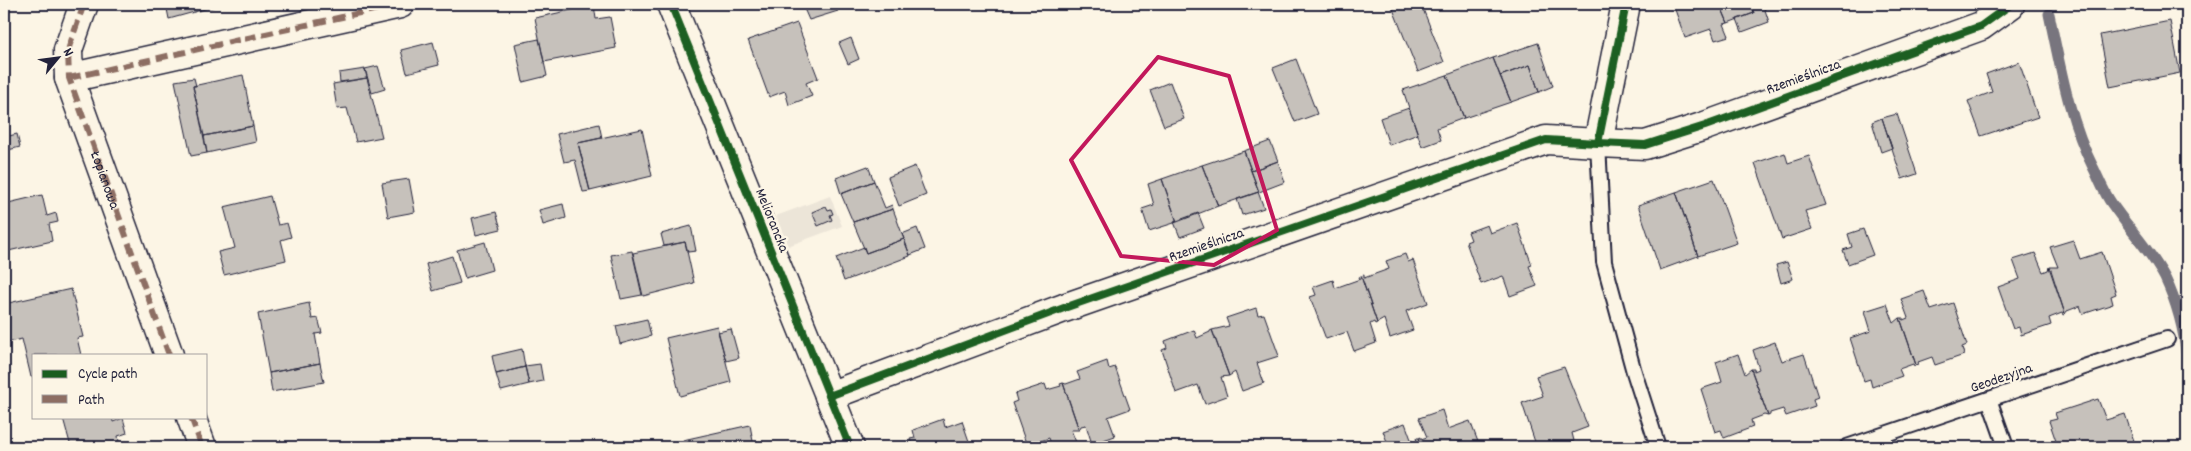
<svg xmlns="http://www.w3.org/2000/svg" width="2191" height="451" font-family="Dekko,sans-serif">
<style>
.built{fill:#ece5d8}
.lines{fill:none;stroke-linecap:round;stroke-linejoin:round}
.stream{stroke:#78757e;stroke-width:11}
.building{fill:#c6c1bb;stroke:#22223b}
.lane-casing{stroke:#22223b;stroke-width:18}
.street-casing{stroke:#22223b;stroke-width:31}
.lane{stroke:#fcf5e5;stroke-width:14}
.street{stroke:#fcf5e5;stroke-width:28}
.quiet{stroke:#8d6e63;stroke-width:6;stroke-dasharray:12 6;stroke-linecap:butt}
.cycleway-casing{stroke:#fcf5e5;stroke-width:11}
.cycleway{stroke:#1b5e20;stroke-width:8}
.marked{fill:none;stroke:#c2185b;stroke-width:4;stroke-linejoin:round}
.labels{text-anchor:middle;stroke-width:5;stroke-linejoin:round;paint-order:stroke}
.street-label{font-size:15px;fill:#22223b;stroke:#fcf5e5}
</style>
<rect width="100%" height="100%" fill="#fcf5e5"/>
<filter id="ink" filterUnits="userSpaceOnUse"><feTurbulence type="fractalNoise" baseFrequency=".02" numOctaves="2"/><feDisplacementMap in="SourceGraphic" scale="10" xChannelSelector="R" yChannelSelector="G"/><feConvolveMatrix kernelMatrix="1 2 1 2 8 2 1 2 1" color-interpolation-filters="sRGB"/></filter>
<g filter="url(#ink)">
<!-- built -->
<path class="built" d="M830,196L842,226L788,246L776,216Z"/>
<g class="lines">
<!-- stream -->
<path class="stream" d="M2049,14C2060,65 2069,120 2093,167C2099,179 2104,193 2112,204C2129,229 2151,251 2165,278C2177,303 2184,330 2187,358"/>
</g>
<!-- building -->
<path class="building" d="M166,4H223L169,19Z
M802,4H835L838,11L809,20Z
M1391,4H1421L1444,62L1418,72Z
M1673,4H1720L1728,23L1724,24L1729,36L1715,40L1711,29L1685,38Z
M1720,4H1750L1754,13L1728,23Z
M1750,4H1763L1769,22L1742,32L1737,19L1754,13Z
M594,5L596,19L610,17L616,48L544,62L535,18Z
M2170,21L2180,73L2110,87L2100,35Z
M797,23L818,78L806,83L812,96L789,105L785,91L769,97L748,40Z
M851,38L859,59L848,64L839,43Z
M539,39L547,76L523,82L515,44Z
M433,42L439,65L407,73L401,50Z
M1538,43L1553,86L1539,92L1530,65L1500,76L1493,58Z
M1493,58L1511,102L1464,118L1447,75Z
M1296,59L1317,114L1295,122L1273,68Z
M2019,62L2038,117L1981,136L1968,101L1992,92L1986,74Z
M1530,65L1539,92L1511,102L1500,76Z
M378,66L385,89L372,93L365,69Z
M365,69L367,78L340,82L339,73Z
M243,75L253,126L204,136L193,86Z
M1447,75L1464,118L1437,128L1441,140L1422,147L1403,90Z
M194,78L196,86H193L207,153L191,156L175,81Z
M367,78L382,137L356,142L347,108L337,109L333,84Z
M1170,82L1184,119L1164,126L1150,90Z
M1409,108L1418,134L1389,145L1380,118Z
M1897,114L1917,174L1902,179L1882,118Z
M4,116L9,136L17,134L20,147L4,151Z
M1882,118L1892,148L1881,152L1872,122Z
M599,124L602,138L578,143L590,191L583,192L575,160L564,162L557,134Z
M253,126L256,142L207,153L204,136Z
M642,129L652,176L590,191L578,143Z
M1270,141L1278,161L1251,171L1244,151Z
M1244,151L1259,192L1218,206L1202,165Z
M2183,151H2187V196H2185L2187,172H2182Z
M1785,153L1788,163L1809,156L1826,205L1805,211L1812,229L1782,239L1755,163Z
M1278,161L1285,182L1259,192L1251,171Z
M1202,165L1218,206L1177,222L1162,179Z
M868,166L874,181L841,194L836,178Z
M915,166L926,195L899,206L888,177Z
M409,179L415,212L388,217L382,183Z
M1162,179L1177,222L1149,231L1142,209L1154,205L1148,184Z
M1714,179L1737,243L1698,256L1676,192Z
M874,181L885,208L892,205L893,209L853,222L841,194Z
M1258,192L1264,208L1242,215L1237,199Z
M1676,192L1698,256L1660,270L1638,205Z
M42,195L47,216L56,213L58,222L49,224L52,241L4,252V204Z
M270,196L278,225L287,223L291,237L281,240L286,260L224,275L218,252L235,248L224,207Z
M563,204L566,218L543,225L539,210Z
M826,206L828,210L831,209L833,214L830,215L832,220L818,226L812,212Z
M893,209L904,239L866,253L853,222Z
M496,212L501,229L476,235L472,218Z
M1198,213L1204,228L1180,237L1174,222Z
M1517,223L1532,265L1529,266L1537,286L1510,296L1503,276L1481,284L1466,242L1471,240L1468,232L1487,225L1490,233Z
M691,226L696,251L688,252L685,242L664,246L661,234Z
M917,228L925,249L910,255L902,234Z
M1863,229L1873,255L1848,264L1843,250L1852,247L1848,234Z
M904,239L910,256L844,281L836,258L864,247L866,253Z
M2073,240L2080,259L2102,252L2116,294L2111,296L2113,304L2083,314L2080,306L2067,311L2065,314L2050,267H2058L2050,247Z
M485,242L492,270L465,278L457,250Z
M685,242L694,283L643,296L633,253Z
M632,251L642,295L621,299L611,255Z
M2035,253L2043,272L2048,270L2049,267L2065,314L2063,315L2062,313L2049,318L2051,325L2021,335L2019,327L2013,329L1998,287L2020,279L2013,260Z
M1405,254L1408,262L1413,260L1428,303L1406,311L1413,330L1390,338L1384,319L1377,323L1361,276L1364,275V278L1389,269L1386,261Z
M452,256L460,283L433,291L426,264Z
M1787,262L1793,279L1781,283L1776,265Z
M1361,276L1377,323L1375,324L1374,322L1370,324L1376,343L1354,351L1347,332L1326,339L1310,297L1316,295L1313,287L1333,280L1335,288L1360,279L1359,277Z
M71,289L83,337L77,338L81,355H34V376L31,377L22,339L4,343V304Z
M1924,291L1931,310L1953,303L1967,345L1962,347L1964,355L1935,365L1932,357L1918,362L1919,364L1916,365L1900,318H1903V320L1908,318L1901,299Z
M309,303L312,319L318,318L322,333L315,334L320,363L269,373L258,314Z
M1887,304L1894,323L1900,318L1916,365L1914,366L1913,364L1899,369L1902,376L1872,387L1870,379L1864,381L1850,338L1871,331L1865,311Z
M1256,308L1258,315L1264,314L1279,356L1257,363L1264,383L1242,391L1235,372L1229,376L1212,330L1229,326L1226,318Z
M647,319L651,336L620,344L616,326Z
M717,326L731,382L680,396L666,338Z
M731,329L739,358L726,361L718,332Z
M1194,330L1197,338L1210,332V331L1212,330L1229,376L1221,377L1227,396L1205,404L1198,385L1176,393L1162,350L1167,348L1165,341Z
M1775,342L1782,361L1804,354L1818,397L1813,399L1815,406L1786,416L1783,409L1770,413V415L1768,416L1751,369H1754V371L1759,369L1753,350Z
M522,349L525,367L496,374L492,356Z
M1738,354L1745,374L1751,369L1768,416L1764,415L1751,420L1753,427L1724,438L1721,430L1715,432L1701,389L1722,382L1716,362Z
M1107,361L1109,369L1115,367L1130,409L1108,417L1115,436L1092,444L1086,425L1081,426L1079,430L1063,383L1066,384L1080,379L1077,372Z
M320,363L324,382L272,392L269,373Z
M540,364L543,381L529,384L525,366Z
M525,367L529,384L501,391L496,374Z
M1564,367L1588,427L1572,433L1574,441L1563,445L1556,447H1543L1541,444L1536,445L1522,403L1543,396L1536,376Z
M1063,383L1079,430H1071L1078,447H1052L1049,438L1027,446L1012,403L1017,401L1015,394L1045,384L1047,390L1061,386L1060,384Z
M2098,399L2106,420L2125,414L2134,441L2117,447H2058L2049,421L2057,419L2055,413Z
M1442,410L1448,429L1470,421L1480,447H1422L1419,438L1421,437V439L1427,437L1419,418Z
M112,417L113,422L123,418L127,433L118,436L120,447H71L63,418Z
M943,419L945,427L962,421L971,447H913L910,439L915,438L913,430Z
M1405,423L1412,442L1417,441L1416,438H1419L1422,447H1389L1383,431Z
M750,425L754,447H684L683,440Z"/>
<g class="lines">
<defs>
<path id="lane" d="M1598,143L1604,262L1634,372L1658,447
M1989,399L2006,447
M1847,447L2167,339"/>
<g id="street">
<path id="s1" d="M84,4L68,50L69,78L169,355"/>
<path d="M671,4L850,447"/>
<path d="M69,78L400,4"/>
<path d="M1598,143L1645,145L1705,126L1981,26L2010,5"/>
<path d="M829,396L1064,308L1546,140L1598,143L1626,4"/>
<path d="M191,417L202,447"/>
</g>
</defs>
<!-- lane casing -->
<use href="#lane" class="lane-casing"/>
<!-- street casing -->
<use href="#street" class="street-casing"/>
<!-- lane -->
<use href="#lane" class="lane"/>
<!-- street -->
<use href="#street" class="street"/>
<!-- quiet -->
<path class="quiet" d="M84,4L68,50L69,78L169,355
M69,78L400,4
M191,417L202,447"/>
<defs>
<path id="cycleway" d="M671,4L850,447
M1598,143L1645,145L1705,126L1981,26L2010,5
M829,396L1064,308L1546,140L1598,143L1626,4"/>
</defs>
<!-- cycleway casing -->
<use href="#cycleway" class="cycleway-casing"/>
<!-- cycleway -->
<use href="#cycleway" class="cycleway"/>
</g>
</g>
<!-- marked area -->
<path class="marked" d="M1158,57L1229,76L1277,230L1214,265L1121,256L1071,160Z"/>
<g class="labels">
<!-- street labels -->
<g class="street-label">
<text transform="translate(1803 76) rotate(-20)" y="5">Rzemieślnicza</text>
<text dy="5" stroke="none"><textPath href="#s1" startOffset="185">Łopianowa</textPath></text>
<text transform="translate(773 220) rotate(68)" y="5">Meliorancka</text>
<text transform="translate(1206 244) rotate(-19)" y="5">Rzemieślnicza</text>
<text transform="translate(2001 377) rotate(-19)" y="5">Geodezyjna</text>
</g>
</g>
<!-- margin -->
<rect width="2191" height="451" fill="none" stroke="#fcf5e5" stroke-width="20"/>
<rect x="10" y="10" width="2171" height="431" fill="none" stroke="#22223b" stroke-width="2" filter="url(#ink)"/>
<!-- legend -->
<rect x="32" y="354" width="175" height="65" fill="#fcf5e5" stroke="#a5a1a1"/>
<rect x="42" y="370" width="25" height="8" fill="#1b5e20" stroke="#a5a1a1"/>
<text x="78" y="378" font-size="15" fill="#22223b">Cycle path</text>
<rect x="42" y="395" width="25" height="8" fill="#8d6e63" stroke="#a5a1a1"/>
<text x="78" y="404" font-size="15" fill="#22223b">Path</text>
<!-- north arrow -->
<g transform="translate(58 58) rotate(61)" stroke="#fcf5e5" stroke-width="4" paint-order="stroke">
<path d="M0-4L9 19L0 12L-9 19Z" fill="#22223b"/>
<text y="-8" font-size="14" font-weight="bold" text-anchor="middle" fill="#22223b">N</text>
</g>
</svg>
